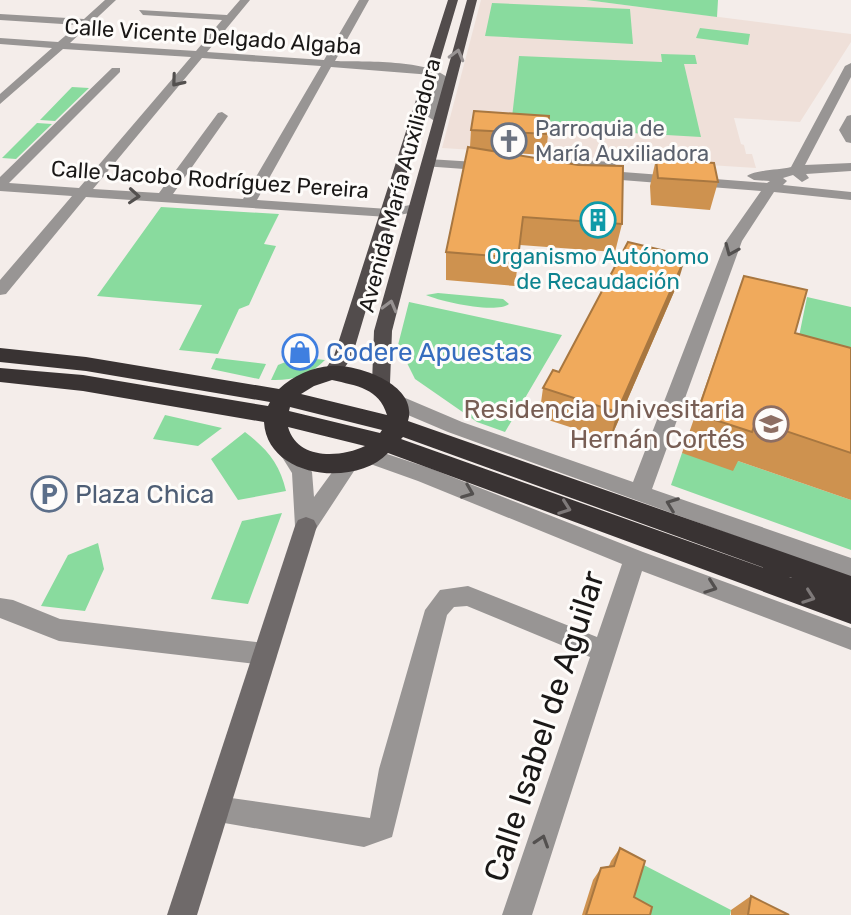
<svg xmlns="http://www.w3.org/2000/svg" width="851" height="915" font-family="Rubik,sans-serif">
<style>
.built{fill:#efe0d9}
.green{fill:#89db9e}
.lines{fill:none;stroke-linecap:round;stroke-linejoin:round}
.street{fill:#989594;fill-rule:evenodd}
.secondary{fill:#6f6a6a;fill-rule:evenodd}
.primary{fill:#524c4c;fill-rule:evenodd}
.highway{fill:#393333;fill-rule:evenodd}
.wall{fill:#ce924f}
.shaded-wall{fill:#a87740}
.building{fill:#f0aa5c;stroke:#a87740;stroke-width:2}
.oneway{stroke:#979292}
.oneway2{stroke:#53504f}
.oneway3{stroke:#7e7979}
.labels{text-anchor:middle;stroke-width:6;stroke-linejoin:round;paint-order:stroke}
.far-street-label{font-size:22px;fill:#1a1817;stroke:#fefcfa}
.far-worship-label{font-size:22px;fill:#5b616d;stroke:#fefcfa;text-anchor:start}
.far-culture-label{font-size:22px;fill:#0d838f;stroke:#fefcfa}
.shop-label{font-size:26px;fill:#366cbe;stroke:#fefcfa;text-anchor:start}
.education-label{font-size:26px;fill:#785e54;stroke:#fefcfa;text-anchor:end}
.service-label{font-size:26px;fill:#4e5e75;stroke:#fefcfa;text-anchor:start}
.near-street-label{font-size:32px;fill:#1a1817;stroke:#fefcfa}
</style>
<rect width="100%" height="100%" fill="#f4edea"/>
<!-- built -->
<path class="built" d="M481,0H586L851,34V42L800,122L734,118L741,144L744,145L746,154H752L756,168L442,148Z"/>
<!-- green -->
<path class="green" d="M586,0H718L717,17Z
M492,3L630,9L633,44L485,36Z
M700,28L750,34L748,45L696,38Z
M661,54L695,55L697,64H684L701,137L511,126L519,56L662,62Z
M72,87L89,88L55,121L40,120Z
M37,123L52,124L16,159L2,158Z
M161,207L279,214L264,244L276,246L249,305L239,309L218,354L179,350L202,305L97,296Z
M438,293L503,299L509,304C496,314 442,302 426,295Z
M807,297L851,307V386L792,371Z
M409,302L562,335L505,432L477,422L415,379L398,345Z
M298,357L325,360C311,375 291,381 271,380L278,365Z
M216,358L266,364L259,379L211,369Z
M165,415L222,428L198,446L153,439Z
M245,432C267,449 280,464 286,491L238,500L211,459Z
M682,453L738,461L851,500V550L671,485Z
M282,513L248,604L211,599L242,521Z
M98,543L104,569L85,611L41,606L68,555Z
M638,862L731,910L730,915H637L624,908Z"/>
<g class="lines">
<!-- street -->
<path class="street" d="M105,0H116L70,43L196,51L222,20L143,15L139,10L227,15L240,0H250L207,52L324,60L359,0H369L335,61C363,62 430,59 449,79L439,115L445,120L439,124L427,116L437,80L432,75L331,67L257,200L388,209L416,204L423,208L421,211L388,217L86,197L6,294L0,295V280L72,196L0,191V177L112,68H120V72L9,183L79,188L191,57L63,49L0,104V94L52,48L0,44V38L58,42L78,25L0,20V14L84,19ZM202,58L321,66L243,199L173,194L228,116L222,112L218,113L159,193L93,189Z
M851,63V77L805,165L851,163V171L806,174L809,178L802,182L793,175L783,178L787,181L783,185L851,192V200L774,192L742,241L652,489L851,558V578L448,432L389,407L387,402L389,397H403L462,422L633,482L726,241L761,191L596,178L589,174L596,170L767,183L770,181L754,180L747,176C755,170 779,170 791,167L845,66Z
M851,115V143L846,142L839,130L847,116Z
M539,157L611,162L618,166L611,170L534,164V158Z
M428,159L492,163L499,167L492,171L423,166V160Z
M287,442L294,444L312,472L314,497L341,460H355L358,465L314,532L306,535L298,532L295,526L292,473L277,449L280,444Z
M369,448L432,469L643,552L851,628V650L642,571L532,915H502L590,657L467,606L454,607L447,615L392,837L364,847L207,820L203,810L207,800L217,796L370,818L379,769L425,610L440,590L468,586L597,637L622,564L418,481L362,461L359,456L362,451Z
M0,598L13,600L60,619L265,643L274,646L277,654L274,662L265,665L59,641L0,618Z"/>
<!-- secondary -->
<path class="secondary" d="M306,517L314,520L317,526L197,915H167L295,526L298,520Z"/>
<!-- primary -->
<path class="primary" d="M448,0H458L352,357L338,377H326L323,373L334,356Z
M467,0H477L392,331L390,383L381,389L372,383L374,331Z"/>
<!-- highway -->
<path class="highway" d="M0,348L86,357L279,389C293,376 312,367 331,366C358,364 419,385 408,421L851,576V624L388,453C355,488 267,478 264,422L83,391L0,382V368L83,375L268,406L270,402L86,371L0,362ZM332,380C357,386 379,388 387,415L301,394L314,386ZM290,407L382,430L380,433L289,411ZM288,427L365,446C340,458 297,460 288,427ZM403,437L792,578L401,439Z"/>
</g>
<!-- wall -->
<path class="wall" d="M471,130L548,134L546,155L498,152L622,224L615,252L520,245L515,286L446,280V252L470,147Z
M656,159L718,182L710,210L651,205L650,186Z
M744,276L795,333L851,348V500L738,461L733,471L682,453Z
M677,285L610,440L539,417L543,388L559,372Z
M620,848L634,897L650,915H582L593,880L601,868L609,866L611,861Z
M751,896L789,915H731V910Z"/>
<!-- shaded-wall -->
<path class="shaded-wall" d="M686,256L677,285L610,440L617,412Z"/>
<!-- building -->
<path class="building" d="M474,111L549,116L548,134L471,130Z
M468,147L578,165L623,166L622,224L523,217L518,258L446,252Z
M656,159L714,163L718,182L658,178Z
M628,242L686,256L617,412L543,388L553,370L559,372Z
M744,276L807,290L795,333L851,348V453L756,421L752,432L697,414Z
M620,848L645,861L634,897L652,907L650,915H586L601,868L614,866Z
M751,896L789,915H748Z"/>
<!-- one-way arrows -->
<defs><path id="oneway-chevron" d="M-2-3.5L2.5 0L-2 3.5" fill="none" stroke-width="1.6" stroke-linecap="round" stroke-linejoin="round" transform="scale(2)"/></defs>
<g class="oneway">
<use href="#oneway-chevron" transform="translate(457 55) rotate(-75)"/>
<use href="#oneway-chevron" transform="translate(390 306) rotate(-75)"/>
</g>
<g class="oneway2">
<use href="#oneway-chevron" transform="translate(177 81) rotate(130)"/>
<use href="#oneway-chevron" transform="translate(134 196) rotate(4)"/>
<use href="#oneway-chevron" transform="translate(731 250) rotate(113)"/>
<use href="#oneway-chevron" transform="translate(468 492) rotate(22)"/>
<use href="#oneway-chevron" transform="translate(672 504) rotate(-159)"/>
<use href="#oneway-chevron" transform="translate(711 587) rotate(20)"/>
<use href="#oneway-chevron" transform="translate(542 841) rotate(-72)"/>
</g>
<g class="oneway3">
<use href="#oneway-chevron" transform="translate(565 508) rotate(20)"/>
<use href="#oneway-chevron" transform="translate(809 597) rotate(20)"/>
</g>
<!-- icons -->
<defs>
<symbol id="church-ring" viewBox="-11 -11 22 22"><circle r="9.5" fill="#fefcfa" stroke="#6b7280" stroke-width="1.5"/><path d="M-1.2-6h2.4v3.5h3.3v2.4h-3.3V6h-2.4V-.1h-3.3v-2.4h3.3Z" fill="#6b7280"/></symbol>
<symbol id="building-ring" viewBox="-11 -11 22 22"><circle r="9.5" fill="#fefcfa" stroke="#0f9aa8" stroke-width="1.5"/><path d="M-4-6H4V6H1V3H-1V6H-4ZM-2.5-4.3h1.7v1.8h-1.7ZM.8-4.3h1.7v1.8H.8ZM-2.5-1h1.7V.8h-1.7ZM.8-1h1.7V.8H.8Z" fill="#0f9aa8"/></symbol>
<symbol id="shop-ring" viewBox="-11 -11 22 22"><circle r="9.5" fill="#fefcfa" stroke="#3f7fe0" stroke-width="1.5"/><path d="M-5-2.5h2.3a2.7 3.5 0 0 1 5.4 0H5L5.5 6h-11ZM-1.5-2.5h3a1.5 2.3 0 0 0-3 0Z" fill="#3f7fe0"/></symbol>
<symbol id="university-ring" viewBox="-11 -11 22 22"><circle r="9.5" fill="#fefcfa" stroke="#8d6e63" stroke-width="1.5"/><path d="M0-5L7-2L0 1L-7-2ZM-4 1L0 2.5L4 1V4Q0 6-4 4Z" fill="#8d6e63"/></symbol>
<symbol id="parking-ring" viewBox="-11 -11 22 22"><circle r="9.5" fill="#fefcfa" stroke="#5c6f8a" stroke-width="1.5"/><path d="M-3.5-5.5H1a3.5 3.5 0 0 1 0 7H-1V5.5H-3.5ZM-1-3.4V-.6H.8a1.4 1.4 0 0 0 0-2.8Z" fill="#5c6f8a"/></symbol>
</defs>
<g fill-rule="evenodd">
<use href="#church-ring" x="489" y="121" width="40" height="40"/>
<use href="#building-ring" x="578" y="200" width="40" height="40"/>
<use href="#shop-ring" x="280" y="332" width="40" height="40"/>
<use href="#university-ring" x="751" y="404" width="40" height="40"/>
<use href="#parking-ring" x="29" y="474" width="40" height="40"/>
</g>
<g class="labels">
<!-- far-street labels -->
<g class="far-street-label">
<text transform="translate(213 36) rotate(4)" y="8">Calle Vicente Delgado Algaba</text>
<text transform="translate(210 179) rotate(4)" y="8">Calle Jacobo Rodríguez Pereira</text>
<text transform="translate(399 185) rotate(-75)" y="8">Avenida María Auxiliadora</text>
</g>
<!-- far-worship labels -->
<g class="far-worship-label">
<text x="535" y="136">Parroquia de<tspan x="535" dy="25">María Auxiliadora</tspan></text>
</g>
<!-- far-culture labels -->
<g class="far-culture-label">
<text x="598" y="264">Organismo Autónomo<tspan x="598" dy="25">de Recaudación</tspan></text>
</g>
<!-- shop labels -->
<g class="shop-label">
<text x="326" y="361">Codere Apuestas</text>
</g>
<!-- education labels -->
<g class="education-label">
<text x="745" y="418">Residencia Univesitaria<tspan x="745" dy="30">Hernán Cortés</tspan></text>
</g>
<!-- service labels -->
<g class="service-label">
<text x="75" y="503">Plaza Chica</text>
</g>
<!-- near-street labels -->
<g class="near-street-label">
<text transform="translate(544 726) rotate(-72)" y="11">Calle Isabel de Aguilar</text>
</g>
</g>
</svg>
